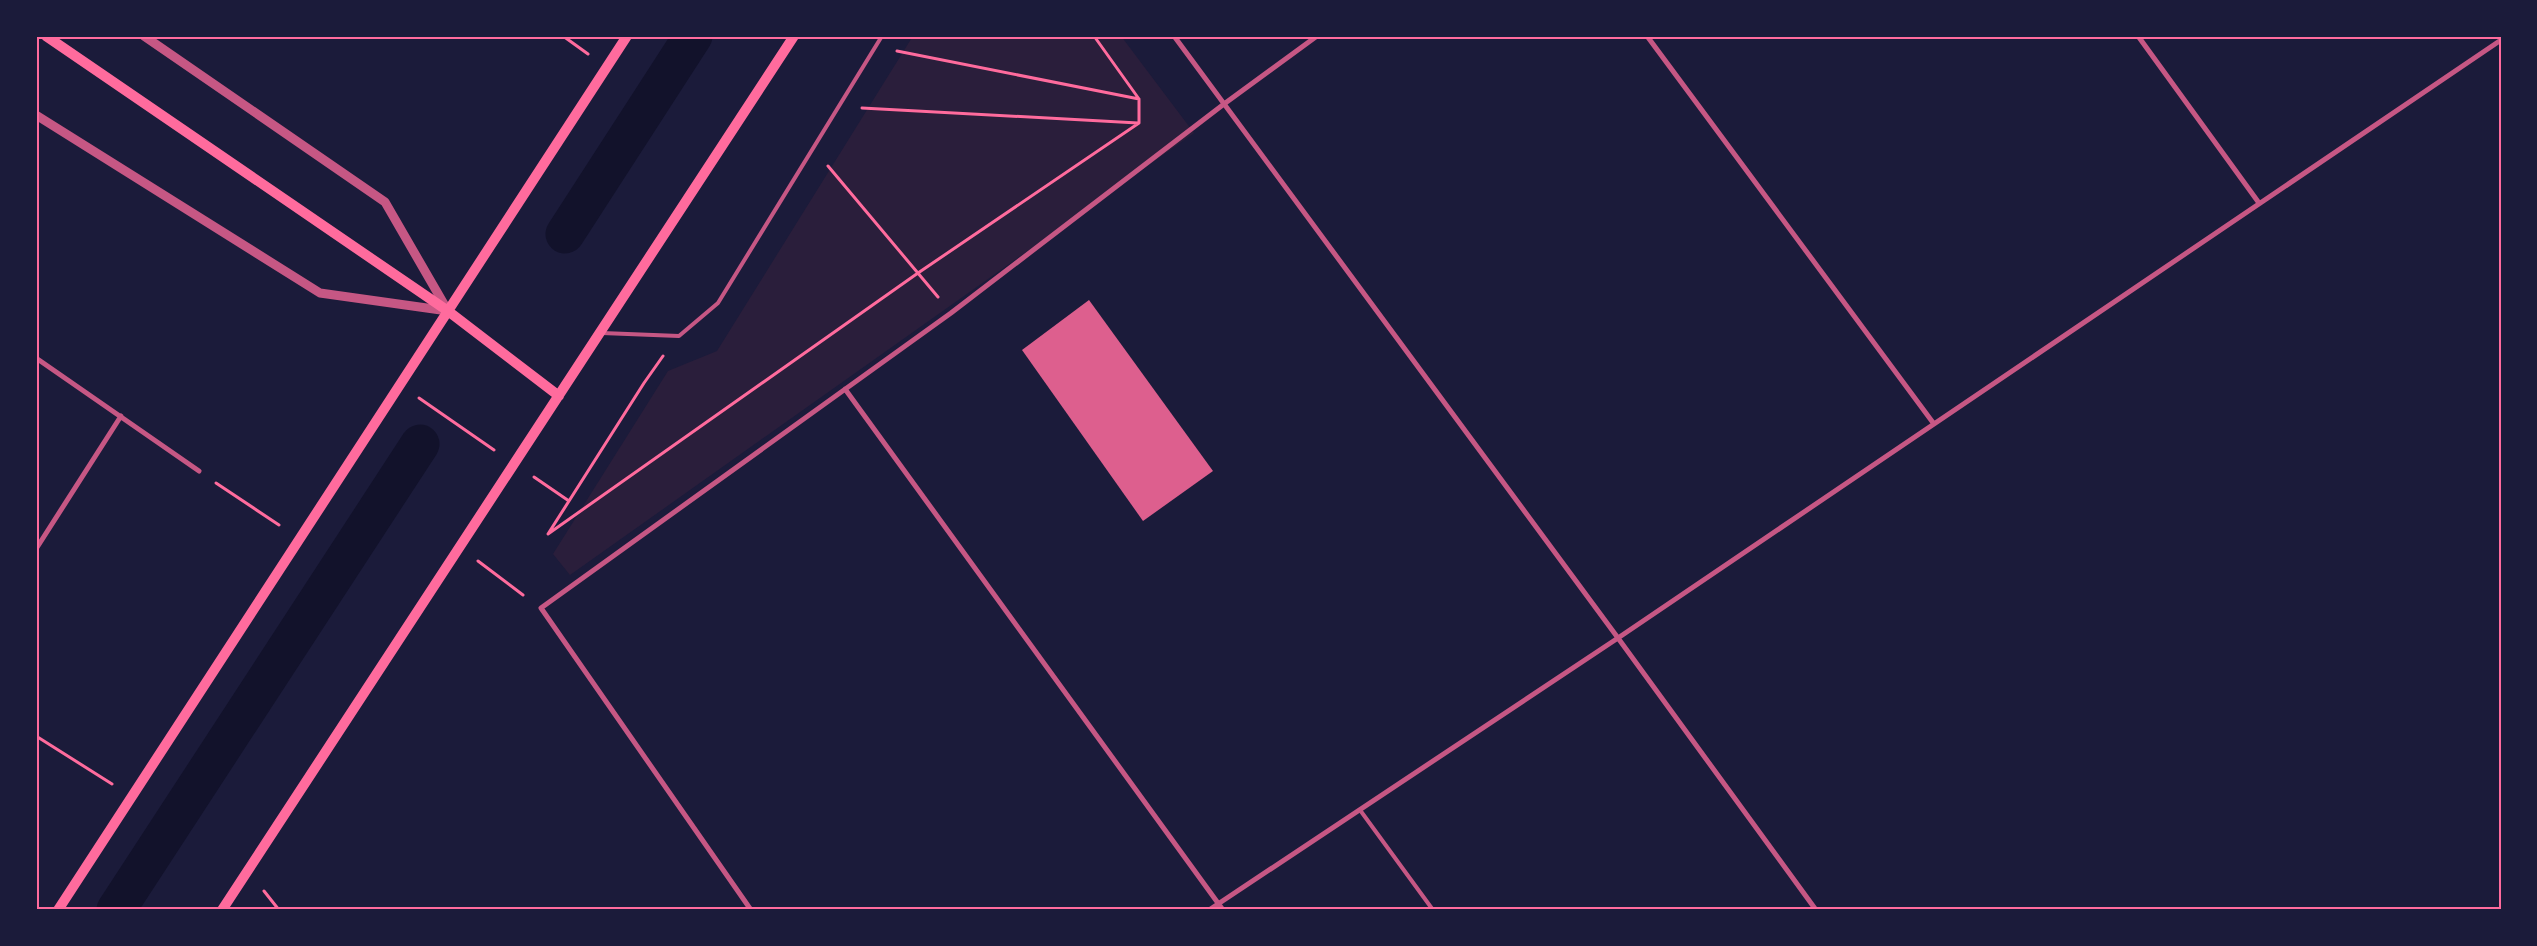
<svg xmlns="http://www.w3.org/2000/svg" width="2537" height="946" font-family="'DM Sans',sans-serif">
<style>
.green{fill:#2a1e3b}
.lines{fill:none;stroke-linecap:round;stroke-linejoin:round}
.canal{stroke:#12122b;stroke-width:39}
.building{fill:#dd5f8e}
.path{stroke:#ff6b9d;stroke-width:3}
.service{stroke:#c65784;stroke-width:4}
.minor{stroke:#c65784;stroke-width:5}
.tertiary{stroke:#c65784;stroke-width:9}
.secondary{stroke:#ff6b9d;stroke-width:10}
.neatline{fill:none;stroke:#ff6b9d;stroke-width:2}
</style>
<rect width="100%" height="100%" fill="#1b1b3a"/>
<!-- green -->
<path class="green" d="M913,36H1121L1194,133L570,575L553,554L668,371L717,351Z"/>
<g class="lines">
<!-- canal -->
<path class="canal" d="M565,234L693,36
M116,910L420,444"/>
</g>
<!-- building -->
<path class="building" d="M1089,300L1213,471L1143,521L1022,350Z"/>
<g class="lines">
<!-- path -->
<path class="path" d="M563,36L588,54
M897,51L1139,99
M862,108L1138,123
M828,166L938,297
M663,356L644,383L548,534L918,273L1139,123V99L1094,36
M419,398L494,450
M534,477L569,501
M216,483L279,525
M478,561L523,595
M36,736L112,784
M264,891L279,910"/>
<!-- service -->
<path class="service" d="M602,333L679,336L718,303L882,36
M1360,810L1433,910"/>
<!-- minor -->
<path class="minor" d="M1174,36L1618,638L1816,910
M1647,36L1934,424
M2138,36L2259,203
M36,358L199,471
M845,389L1223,910
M36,549L121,416
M751,910L541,608L951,313L1224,104L1317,36
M1209,910L1618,638L2501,40"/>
<!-- tertiary -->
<path class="tertiary" d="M144,36L385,202L448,311
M36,115L320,293L448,311"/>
<!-- secondary -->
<path class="secondary" d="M46,36L448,311L559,396
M58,910L627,36
M222,910L794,36"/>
</g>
<!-- border -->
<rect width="2537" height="946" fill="none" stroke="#1b1b3a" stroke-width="75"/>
<rect x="38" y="38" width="2462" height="870" class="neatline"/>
</svg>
